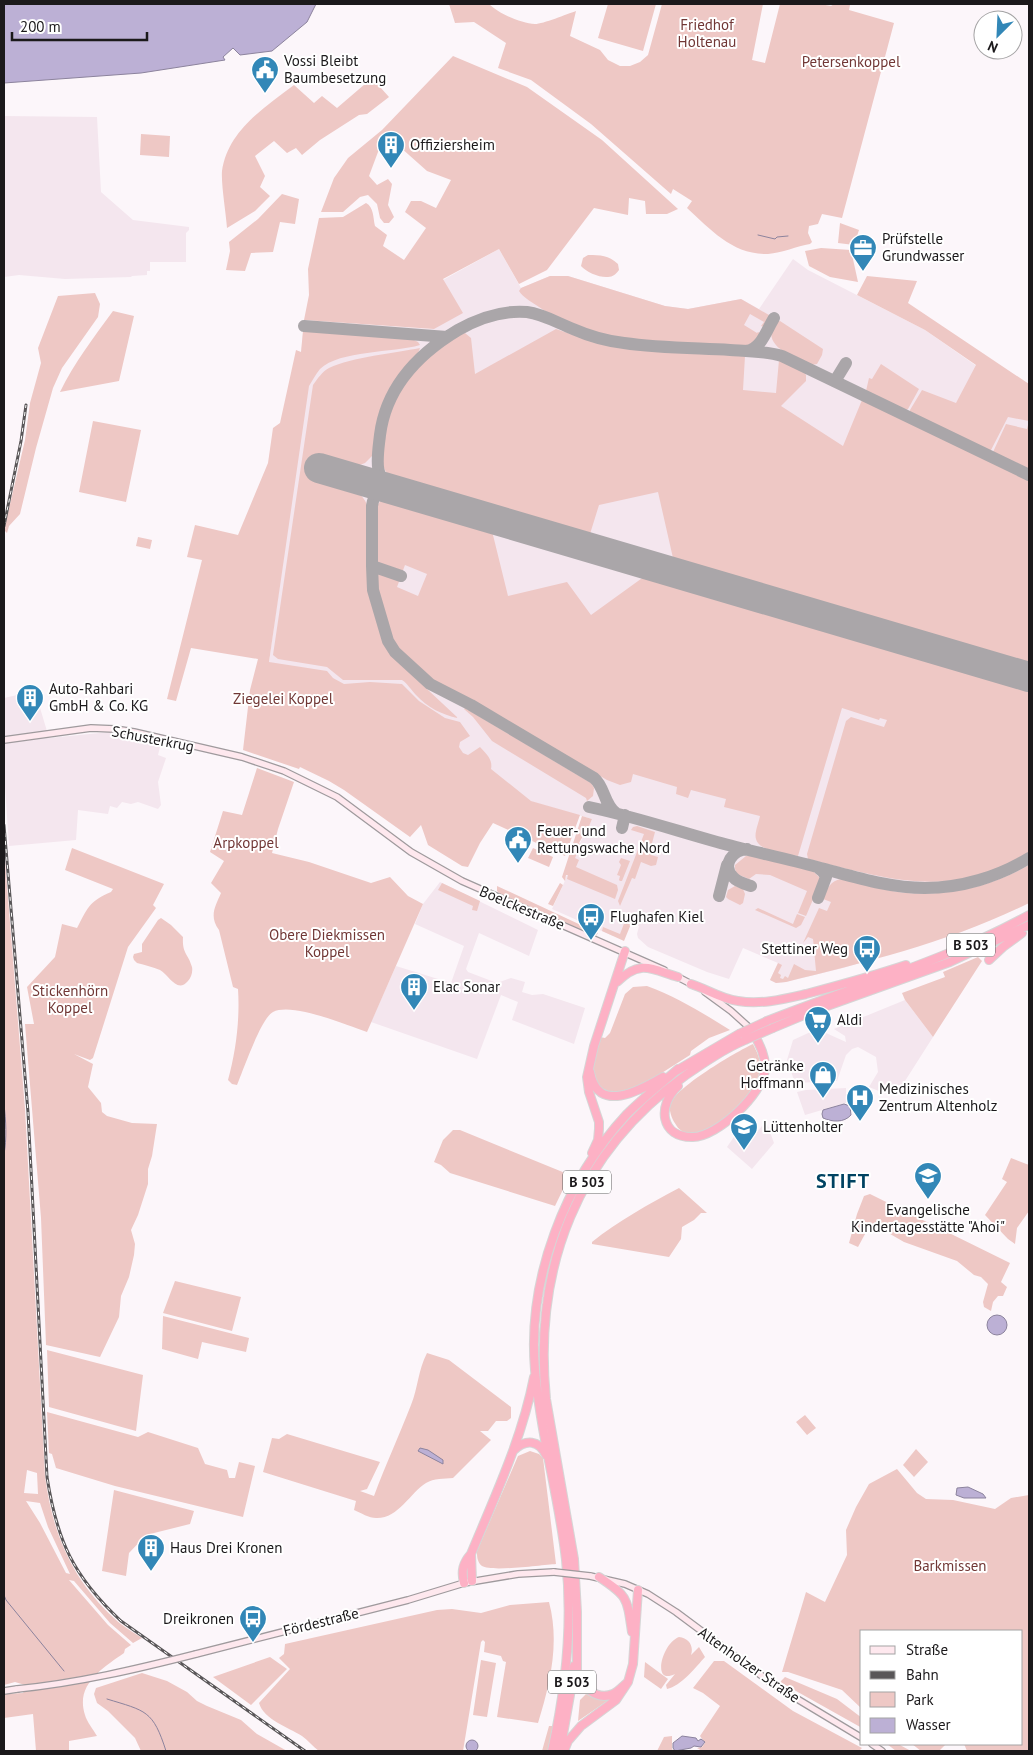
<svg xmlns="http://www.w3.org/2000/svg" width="1033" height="1755" font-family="'PT Sans',sans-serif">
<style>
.built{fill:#f4e6ee}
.green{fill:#eec8c5;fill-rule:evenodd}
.water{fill:#bcb0d5;stroke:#8c839d}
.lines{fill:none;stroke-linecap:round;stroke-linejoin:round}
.stream{stroke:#8c839d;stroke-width:1}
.taxiway{stroke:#aaa6a9;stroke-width:12}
.runway{stroke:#aaa6a9;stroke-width:30}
.secondary-casing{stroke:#9f9a9d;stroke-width:8}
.highway-casing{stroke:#d6d6d6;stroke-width:10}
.secondary{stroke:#fee8ee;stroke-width:5.5}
.highway{stroke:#fdb1c5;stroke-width:8}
.rail-casing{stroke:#595658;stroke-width:3}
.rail{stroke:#fff;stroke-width:1;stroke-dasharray:4;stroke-linecap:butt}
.secondary-bridge-casing{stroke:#9f9a9d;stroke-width:8;stroke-linecap:butt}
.highway-bridge-casing{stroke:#d6d6d6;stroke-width:10;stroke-linecap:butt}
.secondary-bridge{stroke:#fee8ee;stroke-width:5.5}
.highway-bridge{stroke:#fdb1c5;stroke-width:8}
.labels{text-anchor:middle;stroke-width:4;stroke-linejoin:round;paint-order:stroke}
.shield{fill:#fff;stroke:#5f5e5f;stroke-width:1}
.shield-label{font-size:14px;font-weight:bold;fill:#1b191b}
.park-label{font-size:15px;fill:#713735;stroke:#fff}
.poi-label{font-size:15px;fill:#1b191b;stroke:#fff;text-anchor:start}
.street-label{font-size:15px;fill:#1b191b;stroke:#fff}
.district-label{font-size:20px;font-weight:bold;letter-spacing:1px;fill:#004362;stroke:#fff}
</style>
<rect width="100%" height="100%" fill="#fcf6fa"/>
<!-- built -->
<path class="built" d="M4,116L97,117L101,192L133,220L189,227V230L186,233V262H150V271H147V275L132,276L131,277L65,279L19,275L4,277Z
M499,249L521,288L550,276H568L665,306L688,309L741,299L759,309L793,259L808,270L925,330L988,374L1029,410V903L959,933L933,941L843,968L786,982L776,983L770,980L778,963L743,948L729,979L707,972L648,947L638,938L637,934L639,926L626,922L620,935L613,936L552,909L564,883L572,859L592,819L505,794L269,662L285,546L304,320L434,329L443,280Z
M35,691L49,738L110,732L129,734L161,743L158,755L166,758L158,782L161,805L158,809L138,802L131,804L122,802L117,808L110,806L108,814L78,810L76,840L9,846L4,772V698Z
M440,882L538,930L529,956L479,933L466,969L468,972L497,983L511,978L525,982L522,992L532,995L543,994L585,1008L574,1044L512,1020L518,1002L501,995L477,1059L371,1022L396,966L451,983L464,946L415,924L423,904Z
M905,1000L933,1037L898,1092L891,1094H886L869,1087L878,1072L876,1057L858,1047L852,1049L846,1055L837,1081L795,1083L787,1060L793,1040L817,1029L846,1042L845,1036L834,1029Z
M846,1088V1103L805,1115L797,1092L806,1090Z
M766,1121L774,1143L752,1169L727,1147L742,1125L752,1138Z"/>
<!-- green -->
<path class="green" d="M449,4H489C499,14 521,23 535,24C543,24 567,14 576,11L570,36L600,50L608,60L620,66H630L640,62L648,55L662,4H763L752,60L765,63L780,4H820L831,6C836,2 845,3 850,5L849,10L894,23L842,218L822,214L818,224L809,226L808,233L812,242L810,244C797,246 782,253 768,254C733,255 711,230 687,208L692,201L673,189L671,194L591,124L531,80L498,68L506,43L474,22L455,23Z
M608,4H656L643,51L598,38Z
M453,56L527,87L602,140L678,209L667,214H646L645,201L629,198L628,215L594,208L547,270L519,284L499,249L443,279L463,313L434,329L304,320L309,295L308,269L319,218L343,217L366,203C374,207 373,218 375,226L387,235L383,246L404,260L426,228L405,212L411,201H421L436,208L451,180L427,171L391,139L378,152L369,176L377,185L388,179L392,184L388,205L394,217L389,223H384L380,218L377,204L368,195L360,197L343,212H321L334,178L348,158L382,130Z
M372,78L389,97L367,114L359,115L320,140L302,155L296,148L287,153L274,141L255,156L265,176L260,187L270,196L255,211L227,228C226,213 221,184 222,171C228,130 264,108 294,85L314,103L322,96L337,108Z
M141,134L170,136L169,157L140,155Z
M282,194L299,199L295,224L280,222L273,252L251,253L245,271L226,270L230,251L229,242L258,219Z
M840,223L859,230L854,245L838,243Z
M821,248L851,250L858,282L830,277L809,266L805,251Z
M588,255C601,255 608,255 618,264L619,270C616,274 613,277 608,277C600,278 586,272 581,266L583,258Z
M550,276H568L665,306L688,309L741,299L769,315L770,318L764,327L761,326L764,322L750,314L744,325L757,333L758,332L760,333C756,340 752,345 744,347C675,342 595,347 536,305C530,301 523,297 519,291L521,288Z
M867,276L917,281L908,303L1029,384V470L993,452L1006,424L1027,429L1029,421L1008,417L991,450L989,451L910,413V410L922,390L956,403L976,365L925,330L857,295Z
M95,293L100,304L98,317L62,368L53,388L36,448L20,514L9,526L7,533L4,530L25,440L30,403L41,363L38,348L58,296Z
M113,311L134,316L119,381L60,392C74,363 94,337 113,311Z
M780,321L823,349L822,355L817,364L811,365C796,358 758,346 776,322Z
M556,329L588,340L628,348L745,356L743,390L776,393L779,360L804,372L806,375V381L781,406L843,446L862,400L1029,480V664L673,558L658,492L599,505L590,534L389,475C381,468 382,458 383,447C387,393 416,361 460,335L465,333L471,338L475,374Z
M303,331L412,339L418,342L420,345C393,353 340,350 320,369C316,374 312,381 309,386L269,662L327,671L333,678L344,684L370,682L402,684L419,701L445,718L460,722L470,736L460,742L459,747L463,753L468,755L480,747C486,754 493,759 491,769L531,801L580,815L565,856L493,823L480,843L468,867L462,866L428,845L421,825L410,837L344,790L329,781L300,767L299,769L243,750L250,690L258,659L191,648L176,701L167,699L202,560L187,557L195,525L238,535L268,463L273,428L280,423L296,350L301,352Z
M420,348L418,353L398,377L386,400L378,426L375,448L372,456L365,463L357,466L321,455L314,479C332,485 363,485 368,508L367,565L369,591L385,643L397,661L458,718C442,715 427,707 416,695C411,690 408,684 402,680H343L327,667L278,659L273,655L313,385C318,378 322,372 329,368C352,357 395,353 420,348Z
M881,364L919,389L908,409L906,410L866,391L869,378L872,379Z
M93,421L141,430L126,502L79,492Z
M382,499L492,531L508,596L567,582L591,615L645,576L1029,689V852C954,901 888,879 808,859L807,854L846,721L851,717L884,727L887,720L880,718L879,720L842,708L798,856C787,854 758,851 756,839C754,833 759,822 760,816L724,807L726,799L691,790L688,798L676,794L677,787L633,774L631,782L620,785L607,780C567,757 529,733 489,710C457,691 418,679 396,646C386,632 377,591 376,573L379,571L400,579L397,587L418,596L427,574L405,565L402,573L384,567L376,561V507Z
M138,537L152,540L150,549L136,546Z
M465,708L591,783L594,788L593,796L587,801L586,798L492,741L473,717L464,709Z
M257,768L294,782L278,829L272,853L309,862L371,883L390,877L408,896L423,904L367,1032C346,1025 292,1002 273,1012C261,1018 243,1071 237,1085L232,1084L228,1080C236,1051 240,1019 238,989L233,987L219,930C209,916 215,907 221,893L211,883L224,861L210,852L223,811L242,815Z
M582,816L592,819L585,836H583L579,843L581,845L575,858L579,860L576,867L617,885L618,890L615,899L567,879L568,875H566L565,881L562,877Z
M637,826L655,832L651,847L655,848L651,855L658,857L656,865L651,866L641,862L635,879L632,878L620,906L618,901L644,834L631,830L633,827Z
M4,848L25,1109L45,1476C52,1532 72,1580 114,1618C122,1626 133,1632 142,1638L133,1643L110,1623L74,1581L69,1580L108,1625L131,1645L125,1649L124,1653C103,1668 75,1684 85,1715C87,1722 93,1729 97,1736L69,1741V1751H36L33,1714L4,1718V1694L23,1693L25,1690V1685L15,1682L4,1685ZM27,1470L37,1473L38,1494L24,1493ZM26,1501L40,1503L48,1527L70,1574L66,1573L40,1523Z
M72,848L164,884L153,905L156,908L128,947L93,1058L90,1060L74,1054L93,1064L88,1087L101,1103L102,1112L107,1116L132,1123L157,1124L152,1156L148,1169V1184L138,1215L131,1230L135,1244L134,1255L129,1277L121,1296L119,1317L100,1357L46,1345L41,1218L25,1024H34L27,987L55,957L62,924L77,928C88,908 88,902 111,892L113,889L65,870Z
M533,848L553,857L549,867L528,858Z
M746,856H754L813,871L819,877L820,883L806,916L798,913L807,891L770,875L756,874L749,879L737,874L735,869V865Z
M621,858L630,861L622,881H620L619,880L620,876L617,875L621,865L619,862Z
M1029,865V903C953,941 868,962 786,982L776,983L770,980L778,963L782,965L778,973L781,975L780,978L783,979L785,976L788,978L794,964L805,970L816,971L813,939L808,937L803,943L819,908L827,911L831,902L823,899C827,889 830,880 842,879C860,883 879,889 898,892C942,898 992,887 1029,865Z
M442,883L480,901L477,911L472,910L473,906L438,890Z
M560,883L563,885L553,906L548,904Z
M497,886L598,933L596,936L503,897L497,891Z
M735,886L743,889L745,894L743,903L740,905L728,899L726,897L728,890Z
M758,908L793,924L797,914L805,917L801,925L796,928L755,910Z
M626,913L632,915L633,919L624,941L602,931L603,927L620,934L627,916L624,914Z
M161,918L171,925L183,937C182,954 188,953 192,967C193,972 191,978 188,981C177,994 169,975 160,970C153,967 145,965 137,963L134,960L133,957L134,954L142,952V944L158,920Z
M978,957L982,961L933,1037L905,1000L902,993L945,977L943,972Z
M647,986C677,997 703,1013 730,1030L709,1038L691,1051L690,1055L646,1083L619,1094L604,1090L597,1085L592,1071L593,1062L600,1037L605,1038L610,1033L625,994L633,987Z
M753,1044C757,1052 761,1060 760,1069C757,1094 712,1138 686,1133C679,1131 676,1125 673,1120C671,1116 669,1109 670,1105C674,1088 736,1052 753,1044Z
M453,1130H460L570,1175L555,1206L450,1173L441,1165L434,1162L443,1140Z
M1011,1158L1029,1165V1211L1017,1228L1015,1244L1008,1239L985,1215L1007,1182L1002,1179Z
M679,1188L707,1213H701L694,1220L682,1227L681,1239L669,1257L592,1244V1242C618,1221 649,1204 679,1188Z
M870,1194L1010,1263L1001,1282L1007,1287L1003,1296H998L993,1302L991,1311L984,1307L983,1302L988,1284L981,1277L974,1275L957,1261L904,1242L871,1223L858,1247L849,1243L857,1214L864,1196Z
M175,1281L241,1297L232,1331L163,1313Z
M163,1316L249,1338L246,1352L202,1342L198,1359L162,1349Z
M47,1350L143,1375L136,1431L49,1407Z
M427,1353L449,1360L511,1407V1418L507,1421H496L488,1431H480L491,1440L453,1478C444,1479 434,1478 426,1483C410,1493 398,1519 376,1518C369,1518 361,1513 354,1510L356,1501L263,1472L272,1438L279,1439L287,1434L380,1462L367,1489L360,1491L374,1496C385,1466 399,1436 411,1405C418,1388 418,1370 427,1353Z
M47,1412L138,1437L148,1432L198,1448L205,1464L227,1470L229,1478H235L239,1462L255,1466L243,1517L115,1486L56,1468L52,1454L49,1453Z
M805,1415L816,1428L807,1435L796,1422Z
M916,1449L928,1462L914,1477L903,1465Z
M530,1451L539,1454L543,1458L556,1564C542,1565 491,1572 482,1566C477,1562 477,1556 477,1551L518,1456Z
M897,1469L917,1493L926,1499L953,1500L995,1509L1011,1498L1029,1495V1751H967L964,1744H1022V1631H862V1709L842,1690L788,1672H782L806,1592L825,1602L847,1555L846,1530L856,1507L869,1484Z
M114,1490L194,1511L190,1524L146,1535L129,1553L126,1576L102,1571Z
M549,1602C560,1643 550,1684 538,1723L497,1717L506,1662L503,1661L501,1656L484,1652L485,1642L483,1640L481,1642L463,1751H319C313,1747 308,1740 302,1736C288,1727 264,1720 259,1703L290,1669L279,1658L284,1654L285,1644L437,1610L452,1609L481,1613L510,1605Z
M679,1637C689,1638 694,1646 691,1655L699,1647L705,1657C696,1667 681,1686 667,1689L666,1685L675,1674C651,1686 662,1643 679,1637Z
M270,1657L287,1669L251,1705L213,1677Z
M481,1660L496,1663L487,1717L473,1715Z
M714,1661H724L793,1711L862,1748L859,1751H702L697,1748L702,1747L705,1743L700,1736L720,1706L703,1693L693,1688Z
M645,1662L668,1679L661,1689L644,1677Z
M142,1673L167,1681L187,1692L197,1701L207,1706L241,1720L257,1734L287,1751H141L135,1738L108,1711L97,1703L94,1694L96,1688Z
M785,1677L837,1699L862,1718V1728L780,1682Z
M586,1694L596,1699H610L578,1721L580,1700Z
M549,1726H554L549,1751H542Z
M672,1736V1749L674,1751H657L664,1737Z
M887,1744H898L911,1751H896Z
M912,1744H946L939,1751H921Z"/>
<!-- water -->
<path class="water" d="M4,4H316L307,22L272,51L240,55L233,48L223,57L225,60L141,73L4,83Z
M844,1104L850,1106L851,1115C844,1123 832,1122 823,1118L822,1114L823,1110Z
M987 1325a10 10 0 1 1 20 0a10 10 0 1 1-20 0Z
M420,1448L428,1450L443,1460V1464L418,1451Z
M968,1487L983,1494L986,1498H964L956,1495L957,1488Z
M682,1736L696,1738L698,1741L701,1739L705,1742L701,1747L694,1746L691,1748L675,1751L673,1748V1743Z
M466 1746a6 6 0 1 1 12 0a6 6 0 1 1-12 0Z"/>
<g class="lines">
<!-- stream -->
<path class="stream" d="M758,235L775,239L777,237L788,236
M4,1105C6,1120 7,1139 4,1154
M4,1595L6,1600L64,1671
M107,1699C146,1711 153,1710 166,1751"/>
<!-- taxiway -->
<path class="taxiway" d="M304,326L447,337
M746,351C761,350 767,329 774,318
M835,381L846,363
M393,489C372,480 378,454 380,435C386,387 418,354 458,330C479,318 502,310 527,312C543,314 558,323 573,329C589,336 606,341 624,343C659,348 695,348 730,350C747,351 765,351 782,356L1029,475
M393,489C379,488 374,493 372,506V566L373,590L388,641L395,652L430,684L471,705L594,778C605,787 604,805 616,813
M372,566L401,576
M589,807C632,816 674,830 717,842C750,851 784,858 817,867C852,876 888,888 925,888C961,888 998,877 1029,858
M622,828L625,815
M747,849C733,850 721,865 733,877C737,882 745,884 751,886
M817,867L823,872L826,877L818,898
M719,896L727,865"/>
<!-- runway -->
<path class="runway" d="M319,468L1029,677"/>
<defs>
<path id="secondary" d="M4,740L91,728L115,729L134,732L242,757L284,771L337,797L411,852L462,881L664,970
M676,976L695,986
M705,992L731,1011L752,1030
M590,1576L625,1584L648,1594L676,1612L774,1685L862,1738
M196,1654L408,1600L464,1583L518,1574L554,1572
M4,1691L17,1689
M872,1744L882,1751"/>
<path id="highway" d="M989,960L1003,947L1022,933
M617,982C640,959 651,969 678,977
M691,984C707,989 721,999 738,1001C761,1005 784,999 806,994C840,985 873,976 906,965
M767,1021C855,986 946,961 1029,915
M773,1028L816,1010L950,962L1029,925
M676,1071L739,1034
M590,1072C597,1115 641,1090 663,1077
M678,1086C657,1105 660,1138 693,1137C717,1137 763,1094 765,1069C766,1055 758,1042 752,1030
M592,1153L598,1140L599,1129V1122L589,1092L587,1077L594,1046L625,951
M514,1450C526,1439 539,1440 546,1455
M471,1554L472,1581
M599,1577C628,1596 627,1598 632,1632
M464,1583C461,1571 463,1563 471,1554C495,1496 522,1439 534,1377
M628,1682C624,1685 618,1692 613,1694C596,1701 581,1686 577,1672V1612L574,1559L546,1399C533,1268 577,1153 686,1075C705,1062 724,1049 745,1040
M552,1751C566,1688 573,1625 566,1560C559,1496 540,1434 535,1370C527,1278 565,1181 627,1114C643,1098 661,1084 678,1069
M560,1751L570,1695L574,1666
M564,1751L568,1741L581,1726L616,1700L628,1682L633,1664L638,1590"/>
</defs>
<!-- secondary casing -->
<use href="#secondary" class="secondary-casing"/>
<!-- highway casing -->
<use href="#highway" class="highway-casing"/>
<!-- secondary -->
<use href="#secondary" class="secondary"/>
<!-- highway -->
<use href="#highway" class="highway"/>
<defs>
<path id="rail" d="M4,526L21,441L26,405
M4,825L28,1112L47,1477C57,1541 73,1576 121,1621L305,1751"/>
</defs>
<!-- rail casing -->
<use href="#rail" class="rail-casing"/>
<!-- rail -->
<use href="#rail" class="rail"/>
<defs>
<path id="secondary-bridge" d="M554,1572L590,1576
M17,1689C78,1683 137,1669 196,1654"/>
<path id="highway-bridge" d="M739,1034L767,1021
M745,1040L773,1028"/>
</defs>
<!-- secondary-bridge casing -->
<use href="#secondary-bridge" class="secondary-bridge-casing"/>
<!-- highway-bridge casing -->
<use href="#highway-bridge" class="highway-bridge-casing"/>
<!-- secondary-bridge -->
<use href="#secondary-bridge" class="secondary-bridge"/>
<!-- highway-bridge -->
<use href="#highway-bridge" class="highway-bridge"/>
</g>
<!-- icons -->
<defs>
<symbol id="civic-pin" viewBox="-11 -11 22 30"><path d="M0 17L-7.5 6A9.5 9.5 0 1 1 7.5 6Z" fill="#3287b7" stroke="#fff"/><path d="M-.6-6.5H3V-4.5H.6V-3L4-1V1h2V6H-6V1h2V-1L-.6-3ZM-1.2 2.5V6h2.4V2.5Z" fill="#fff"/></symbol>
<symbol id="building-pin" viewBox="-11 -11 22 30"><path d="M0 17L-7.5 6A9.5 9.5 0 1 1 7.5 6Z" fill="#3287b7" stroke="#fff"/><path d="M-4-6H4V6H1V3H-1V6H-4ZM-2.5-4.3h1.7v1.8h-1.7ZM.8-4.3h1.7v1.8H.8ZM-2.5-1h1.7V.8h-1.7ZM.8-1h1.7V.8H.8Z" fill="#fff"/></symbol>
<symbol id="office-pin" viewBox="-11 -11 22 30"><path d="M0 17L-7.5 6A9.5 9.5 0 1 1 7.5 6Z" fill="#3287b7" stroke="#fff"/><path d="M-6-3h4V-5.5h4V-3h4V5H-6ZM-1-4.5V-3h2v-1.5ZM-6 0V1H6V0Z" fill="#fff"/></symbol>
<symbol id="bus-pin" viewBox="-11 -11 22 30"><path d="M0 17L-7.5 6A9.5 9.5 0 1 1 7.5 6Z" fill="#3287b7" stroke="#fff"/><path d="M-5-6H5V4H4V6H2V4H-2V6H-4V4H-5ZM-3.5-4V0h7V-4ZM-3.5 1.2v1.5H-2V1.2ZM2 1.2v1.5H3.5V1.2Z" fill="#fff"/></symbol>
<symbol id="supermarket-pin" viewBox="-11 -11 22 30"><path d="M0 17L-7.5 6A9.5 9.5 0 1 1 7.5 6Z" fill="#3287b7" stroke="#fff"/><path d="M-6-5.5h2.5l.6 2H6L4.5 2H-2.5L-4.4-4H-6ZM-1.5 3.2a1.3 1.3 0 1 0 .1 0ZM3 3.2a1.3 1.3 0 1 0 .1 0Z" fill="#fff"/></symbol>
<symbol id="shop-pin" viewBox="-11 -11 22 30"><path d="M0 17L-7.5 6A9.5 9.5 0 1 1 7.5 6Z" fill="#3287b7" stroke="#fff"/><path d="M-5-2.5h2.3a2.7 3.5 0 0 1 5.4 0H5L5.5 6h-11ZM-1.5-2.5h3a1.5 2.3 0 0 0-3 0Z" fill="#fff"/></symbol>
<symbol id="hospital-pin" viewBox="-11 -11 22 30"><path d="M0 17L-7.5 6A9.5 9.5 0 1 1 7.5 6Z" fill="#3287b7" stroke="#fff"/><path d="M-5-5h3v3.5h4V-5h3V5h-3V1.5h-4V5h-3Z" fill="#fff"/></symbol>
<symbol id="school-pin" viewBox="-11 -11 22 30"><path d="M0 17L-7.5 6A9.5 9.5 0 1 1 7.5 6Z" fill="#3287b7" stroke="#fff"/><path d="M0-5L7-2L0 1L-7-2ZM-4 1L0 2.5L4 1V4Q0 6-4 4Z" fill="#fff"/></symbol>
</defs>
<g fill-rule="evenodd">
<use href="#civic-pin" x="249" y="54" width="32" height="43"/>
<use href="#building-pin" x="375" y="129" width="32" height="43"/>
<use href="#office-pin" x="847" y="232" width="32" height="43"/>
<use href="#building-pin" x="14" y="682" width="32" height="43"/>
<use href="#civic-pin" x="502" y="824" width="32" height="43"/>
<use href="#bus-pin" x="575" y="901" width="32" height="43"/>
<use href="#bus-pin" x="851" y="933" width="32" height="43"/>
<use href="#building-pin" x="398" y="971" width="32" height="43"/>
<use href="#supermarket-pin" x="802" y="1004" width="32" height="43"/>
<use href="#shop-pin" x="807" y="1059" width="32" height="43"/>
<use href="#hospital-pin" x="844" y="1082" width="32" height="43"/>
<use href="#school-pin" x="728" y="1111" width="32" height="43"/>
<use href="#school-pin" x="912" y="1160" width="32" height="43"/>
<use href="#building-pin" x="135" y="1532" width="32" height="43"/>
<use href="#bus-pin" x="237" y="1603" width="32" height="43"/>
</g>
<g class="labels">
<!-- shield labels -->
<g class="shield">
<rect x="947" y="933.5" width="48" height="23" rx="4"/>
<rect x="563" y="1170.5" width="48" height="23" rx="4"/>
<rect x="548" y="1670.5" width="48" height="23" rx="4"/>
</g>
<g class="shield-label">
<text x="971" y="950">B 503</text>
<text x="587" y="1187">B 503</text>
<text x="572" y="1687">B 503</text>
</g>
<!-- park labels -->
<g class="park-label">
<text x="707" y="30">Friedhof<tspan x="707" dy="17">Holtenau</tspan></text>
<text x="851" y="67">Petersenkoppel</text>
<text x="283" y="704">Ziegelei Koppel</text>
<text x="246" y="848">Arpkoppel</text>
<text x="327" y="940">Obere Diekmissen<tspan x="327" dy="17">Koppel</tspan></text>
<text x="70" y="996">Stickenhörn<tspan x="70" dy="17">Koppel</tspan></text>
<text x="950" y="1571">Barkmissen</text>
</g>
<!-- poi labels -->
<g class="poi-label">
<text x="284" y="66">Vossi Bleibt<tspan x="284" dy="17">Baumbesetzung</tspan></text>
<text x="410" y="150">Offiziersheim</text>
<text x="882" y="244">Prüfstelle<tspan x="882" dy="17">Grundwasser</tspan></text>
<text x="49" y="694">Auto-Rahbari<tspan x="49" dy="17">GmbH &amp; Co. KG</tspan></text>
<text x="537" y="836">Feuer- und<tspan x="537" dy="17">Rettungswache Nord</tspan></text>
<text x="610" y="922">Flughafen Kiel</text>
<text x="848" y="954" text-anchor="end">Stettiner Weg</text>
<text x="433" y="992">Elac Sonar</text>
<text x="837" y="1025">Aldi</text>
<text x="804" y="1071" text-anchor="end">Getränke<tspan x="804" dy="17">Hoffmann</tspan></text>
<text x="879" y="1094">Medizinisches<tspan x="879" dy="17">Zentrum Altenholz</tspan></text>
<text x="763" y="1132">Lüttenholter</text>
<text x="928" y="1215" text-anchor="middle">Evangelische<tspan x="928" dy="17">Kindertagesstätte "Ahoi"</tspan></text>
<text x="170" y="1553">Haus Drei Kronen</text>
<text x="234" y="1624" text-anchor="end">Dreikronen</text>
</g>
<!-- street labels -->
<g class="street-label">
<text transform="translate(153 739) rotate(11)" y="5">Schusterkrug</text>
<text transform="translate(522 908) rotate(23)" y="5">Boelckestraße</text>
<text transform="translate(321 1622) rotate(-14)" y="5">Fördestraße</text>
<text transform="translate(749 1665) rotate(35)" y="5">Altenholzer Straße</text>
</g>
<!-- district labels -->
<g class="district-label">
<text x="843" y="1188">STIFT</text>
</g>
</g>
<!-- border -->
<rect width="1033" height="1755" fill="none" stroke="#1b191b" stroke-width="10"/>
<!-- legend -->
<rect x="860" y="1630" width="162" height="115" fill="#ffffff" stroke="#a4a3a4"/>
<rect x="870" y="1646" width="25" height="8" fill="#fee8ee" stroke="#a4a3a4"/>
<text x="906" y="1655" font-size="15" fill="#1b191b">Straße</text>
<rect x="870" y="1671" width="25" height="8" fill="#595658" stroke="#a4a3a4"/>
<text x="906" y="1680" font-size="15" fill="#1b191b">Bahn</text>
<rect x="870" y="1692" width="25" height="15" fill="#eec8c5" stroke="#a4a3a4"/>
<text x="906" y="1705" font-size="15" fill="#1b191b">Park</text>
<rect x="870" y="1718" width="25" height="15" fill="#bcb0d5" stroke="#a4a3a4"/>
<text x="906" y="1730" font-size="15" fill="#1b191b">Wasser</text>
<!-- north arrow -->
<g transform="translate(998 35) rotate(204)"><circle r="24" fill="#ffffff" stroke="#a4a3a4"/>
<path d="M0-4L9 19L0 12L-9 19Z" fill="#3287b7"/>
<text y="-8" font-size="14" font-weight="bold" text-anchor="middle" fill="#1b191b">N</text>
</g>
<!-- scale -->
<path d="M12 32v8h135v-8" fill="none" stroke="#1b191b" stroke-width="2.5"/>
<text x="20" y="32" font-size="15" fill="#1b191b" stroke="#ffffff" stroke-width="4" paint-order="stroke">200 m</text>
</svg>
